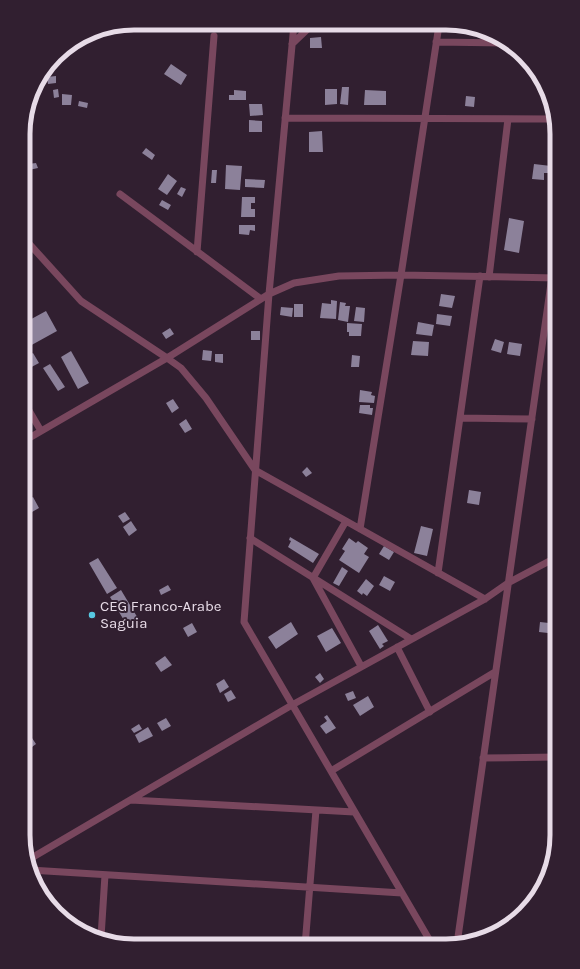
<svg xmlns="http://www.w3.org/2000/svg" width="580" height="969" font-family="Karla,sans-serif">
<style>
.building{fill:#8c819a}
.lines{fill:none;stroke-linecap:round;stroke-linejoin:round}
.street{stroke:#79475e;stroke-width:7}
.poi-dot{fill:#57c9e2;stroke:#311f30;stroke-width:1.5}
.labels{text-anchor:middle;stroke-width:4;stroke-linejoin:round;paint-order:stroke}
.poi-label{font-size:15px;fill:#e7dbe7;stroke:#311f30;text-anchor:start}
.rim{fill:none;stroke:#e7dbe7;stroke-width:5}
</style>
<rect width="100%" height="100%" fill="#311f30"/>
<!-- building -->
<path class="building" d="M205,23L222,24L210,31Z
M321,37L322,48H310V38Z
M76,44L79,47L72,53L69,50Z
M52,63L54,71L43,74L45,72Z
M171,64L187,75L181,85L164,74Z
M56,76V83L48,84L47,77Z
M342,87H349L348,105L340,104Z
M58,89L59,97L54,98L53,90Z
M325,89H337V104L325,105Z
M234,90L246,91V100H229V95H234Z
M365,90L386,91V105H364Z
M62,94L72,95L71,105H62Z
M466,96L475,97L474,107L465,106Z
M79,101L88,103L87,108L78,106Z
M249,104H262L263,115L250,116Z
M249,120L262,121V132H249Z
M322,131L323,152H309V132Z
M146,148L155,155L152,160L142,153Z
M36,163L38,168L29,170L28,164Z
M534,164L551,166L550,173H544V180L532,179Z
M226,165L242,166L240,190L225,189Z
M212,170H217L216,183H211Z
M168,174L177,181L167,195L158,189Z
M245,179L265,180L264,188L245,187Z
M181,187L186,189L182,197L177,194Z
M242,197H255V203H251V209H255V217H241Z
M162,200L171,205L168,210L159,205Z
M509,218L524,221L519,253L504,250Z
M239,225H255V231L250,230L249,235L239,234Z
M441,294L455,296L452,308L439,306Z
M331,300L337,301L336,319L320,318L322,303L331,304Z
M340,302L346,303L345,306H350L348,322L338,320Z
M294,304H303V317H294Z
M281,307L293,308L292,317L280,315Z
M356,307L365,308L364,322L354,321Z
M46,311L57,331L28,347L24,338V323Z
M437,314L452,316L450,326L436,324Z
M418,322L434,325L432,336L416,334Z
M347,323L362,324L361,336H349V332H347Z
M170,328L174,334L166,339L162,333Z
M251,331H260V340H251Z
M495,339L504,342L501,353L491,350Z
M413,341L429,342L428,356L411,355Z
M509,342L522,344L520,356L507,354Z
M203,350L212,351L211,361L202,360Z
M71,351L89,383L78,389L61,357Z
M33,353L39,363L26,370L24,365V358Z
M215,354H223V363L215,362Z
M352,355L360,356L359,367H351Z
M50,364L65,387L58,391L43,368Z
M360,390L372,392L371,395L375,396L374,403L359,402Z
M173,399L179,408L172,413L166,403Z
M360,405H370V408H373L372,415L359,413Z
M186,419L192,429L185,433L179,424Z
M307,467L312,473L306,477L302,472Z
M469,490L481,492L479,505L467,503Z
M33,497L39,508L32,512L26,501Z
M125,512L130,519L123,523L118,516Z
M131,521L137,530L129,536L123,527Z
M421,526L433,529L427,556L414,553Z
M290,537L319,554L313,563L288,547L291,541L289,540Z
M349,538L356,543L358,541L368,548L364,554L369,557L359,573L339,560L345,551L342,549Z
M384,546L394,552L389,560L379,554Z
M98,558L117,588L107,594L89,563Z
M342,567L348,571L339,586L333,583Z
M384,576L395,582L390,591L379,585Z
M366,579L374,586L367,596L363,593L362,595L357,591Z
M168,585L171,590L161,595L159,590Z
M121,590L139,620L128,627L110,597Z
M291,622L298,634L276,649L268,637Z
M540,622L549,623L548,633L539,632Z
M192,623L197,632L188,637L183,628Z
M378,625L388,641L382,644L384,646L380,649L369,631Z
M332,628L341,643L326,652L317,636Z
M165,656L172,665L161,672L155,663Z
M320,673L324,679L320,683L315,677Z
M224,679L229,687L220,693L216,684Z
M231,690L236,698L228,702L224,694Z
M353,691L356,698L348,701L345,694Z
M368,696L374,707L360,716L353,705Z
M327,715L336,728L326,734L320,726L327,721L324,717Z
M166,718L171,726L162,731L157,723Z
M139,724L142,729L134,733L131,729Z
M148,727L153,736L139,743L135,735Z
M30,735L36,744L32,747L26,738Z"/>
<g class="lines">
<!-- street -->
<path class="street" d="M294,24L269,294L244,622L433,946
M436,42L506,43
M292,44L313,24
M285,118L554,119
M120,194L261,299
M24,238L81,301L167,358L181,368L206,398L255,470L485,599
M197,252L214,36
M489,277L508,119
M24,402L41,431
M460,418L532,419
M24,441L167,358L269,294L294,283L339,276L401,275L557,278
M346,521L313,578L361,666
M360,529L401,275L439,25
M250,538L411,639
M438,573L480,276
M397,647L430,712
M483,758L557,757
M331,771L495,672
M131,800L354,812
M28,860L292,705L485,599L508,583L557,557
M30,870L402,893
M101,937L105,875
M457,944L557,241
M305,946L316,810"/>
</g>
<!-- markers -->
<circle class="poi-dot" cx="92" cy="615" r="4"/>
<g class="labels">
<!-- poi labels -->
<g class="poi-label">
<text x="100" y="611">CEG Franco-Arabe<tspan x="100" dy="17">Saguia</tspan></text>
</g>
</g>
<!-- crop -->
<path d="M0 0H580V969H0ZM134 30H446A104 104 0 0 1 550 134V835A104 104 0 0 1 446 939H134A104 104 0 0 1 30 835V134A104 104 0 0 1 134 30Z" fill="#311f30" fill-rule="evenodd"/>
<path class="rim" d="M134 30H446A104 104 0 0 1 550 134V835A104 104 0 0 1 446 939H134A104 104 0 0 1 30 835V134A104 104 0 0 1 134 30Z"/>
</svg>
